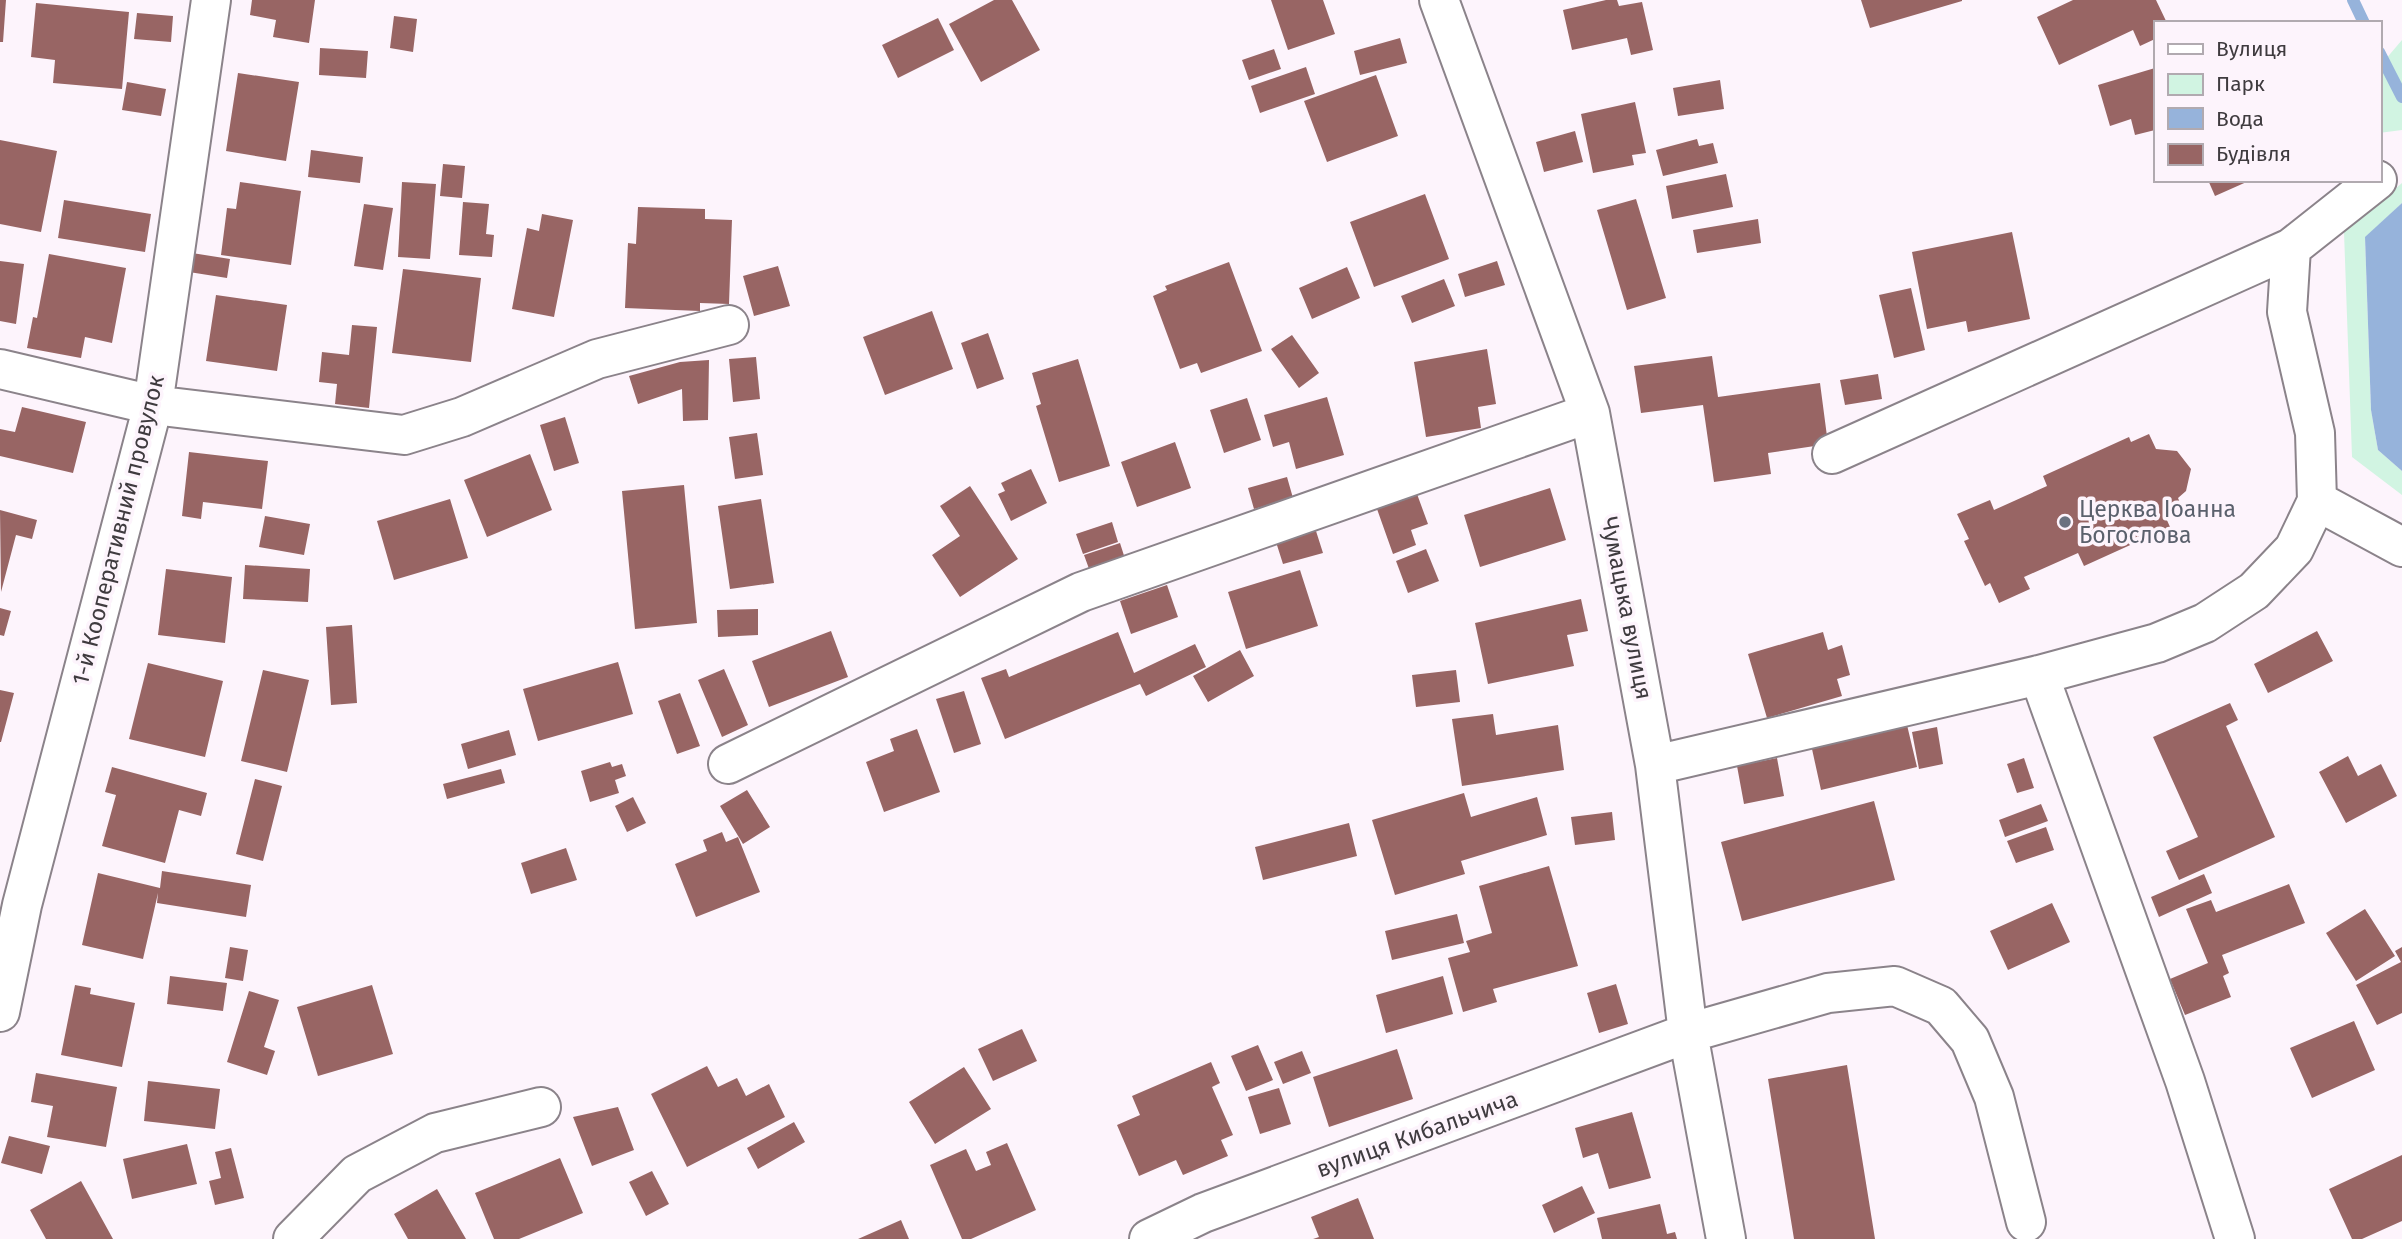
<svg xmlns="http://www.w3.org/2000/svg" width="2402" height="1239" font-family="'Fira Sans',sans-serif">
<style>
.green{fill:#d1f4e2}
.water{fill:#96b3db}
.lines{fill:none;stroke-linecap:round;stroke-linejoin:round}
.stream{stroke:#96b3db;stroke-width:12}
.building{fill:#986564}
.minor-casing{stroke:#8b838a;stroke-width:42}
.minor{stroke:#fff;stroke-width:38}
.worship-dot{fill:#6b7280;stroke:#fdf4fc;stroke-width:2.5}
.labels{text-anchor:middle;stroke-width:7;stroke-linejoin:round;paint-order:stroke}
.worship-label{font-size:23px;fill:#5b616d;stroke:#fdf4fc;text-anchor:start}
.street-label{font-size:23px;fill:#3f3b3f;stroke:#fdf4fc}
</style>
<rect width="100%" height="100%" fill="#fdf4fc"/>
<!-- green -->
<path class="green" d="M2402,40V130L2379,133V67Z
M2402,183V203L2365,238L2371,410L2378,450L2402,471V495L2352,457L2344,232Z"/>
<!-- water -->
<path class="water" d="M2402,203V471L2378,450L2371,410L2365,237Z"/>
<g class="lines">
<!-- stream -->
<path class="stream" d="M2353,0L2364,23
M2379,52L2402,97"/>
</g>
<!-- building -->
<path class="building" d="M0,0H6L3,42H0Z
M252,0H315L309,43L273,37L276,20L250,15Z
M994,0H1012L1040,50L981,82L949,24Z
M1271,0H1323L1335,34L1288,50Z
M1606,0H1617L1619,6L1642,2L1653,50L1631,55L1627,38L1572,50L1563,10Z
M1861,0H1962V1L1870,28Z
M2073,0H2156L2167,23H2155V39L2140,46L2133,30L2059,65L2037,17Z
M36,3L129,12L122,89L53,83L55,60L31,57Z
M137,13L173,16L171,42L134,39Z
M394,16L417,19L413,52L390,48Z
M938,18L954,50L898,78L882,45Z
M1400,38L1407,63L1360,75L1354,51Z
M320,48L368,51L366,78L319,75Z
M1274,49L1281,69L1249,80L1242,60Z
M1306,67L1315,94L1260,113L1251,86Z
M2155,68V130L2135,135L2131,119L2110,126L2098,85Z
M238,73L299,82L286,161L226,151Z
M1376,75L1398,136L1327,162L1304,101Z
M1720,80L1724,109L1678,116L1673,88Z
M127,82L166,89L161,116L122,110Z
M1635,102L1646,153L1632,155L1634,165L1593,173L1581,114Z
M1575,131L1583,162L1544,172L1536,142Z
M1697,139L1699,146L1713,143L1718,163L1663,176L1656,150Z
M0,140L57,151L41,232L0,224Z
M311,150L363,157L360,183L308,177Z
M443,164L465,166L462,198L440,196Z
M1726,174L1733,207L1672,219L1666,186Z
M2208,180H2251L2215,196Z
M240,182L301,191L291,265L221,255L227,208L236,209Z
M402,182L436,184L430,259L398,257Z
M1425,194L1449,259L1374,287L1350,222Z
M1636,199L1666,298L1627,310L1597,210Z
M64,200L151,214L145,252L58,238Z
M463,202L489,204L486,234L494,235L492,257L459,255Z
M364,204L393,208L383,270L354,266Z
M638,207L705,209V219L732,220L729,304L700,303V311L625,308L628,243L636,244Z
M542,214L573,220L554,317L512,309L527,228L539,231Z
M1758,219L1761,243L1697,253L1693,230Z
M2012,232L2030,319L1968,332L1966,321L1927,329L1912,252Z
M192,253L230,259L227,278L189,272Z
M49,254L126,268L112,343L85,337L81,358L27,348L33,317L37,318Z
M0,261L24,264L16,324L0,321Z
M1497,261L1505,285L1465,297L1458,274Z
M1229,262L1262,351L1201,373L1197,363L1180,369L1153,296L1167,290L1165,286Z
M778,266L790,306L754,316L743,276Z
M1347,267L1360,298L1312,319L1299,288Z
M403,269L481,278L471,362L392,353Z
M1444,279L1455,306L1412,323L1401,296Z
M1911,288L1925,350L1894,358L1879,295Z
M216,295L287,305L277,371L206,361Z
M932,311L953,369L885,395L863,337Z
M352,325L377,327L369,408L335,404L337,384L319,382L322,352L349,355Z
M988,333L1004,379L977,389L961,343Z
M1292,335L1319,373L1299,388L1271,349Z
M1487,349L1496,404L1478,407L1481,428L1426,437L1414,362Z
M1712,356L1718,397L1820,383L1828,444L1768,453L1771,474L1714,482L1703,405L1641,413L1634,366Z
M756,357L760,399L733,402L729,359Z
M1078,359L1110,466L1059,482L1036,406L1041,404L1032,373Z
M709,360L708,420L683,421L682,389L638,404L629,376L680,362Z
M1878,374L1882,399L1845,405L1840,380Z
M1327,397L1344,455L1296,469L1289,442L1273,447L1264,415Z
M1247,398L1261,440L1224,453L1210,410Z
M22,407L86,422L73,473L0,456V429L15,432Z
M565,417L579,463L554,471L540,425Z
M757,433L763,475L735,479L729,437Z
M2149,434L2156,449L2177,451L2191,469L2186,491L2178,498L2183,510L2166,518L2170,527L2084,566L2078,553L2024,577L2030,589L1999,603L1990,583L1985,586L1964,541L1969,539L1957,514L1990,500L1994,510L2047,486L2043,476L2129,437L2131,442Z
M1175,442L1191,488L1137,507L1121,462Z
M189,452L268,461L262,509L203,502L201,519L182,516Z
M530,454L552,510L487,537L464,480Z
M1031,469L1047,503L1011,521L998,494L1005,491L1001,483Z
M1287,477L1293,498L1254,509L1248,488Z
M684,485L697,623L635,629L622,491Z
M970,486L1018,559L960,597L932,555L960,536L940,506Z
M1550,488L1566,540L1480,567L1464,515Z
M1417,494L1428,524L1411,530L1416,545L1393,554L1377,509Z
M450,499L468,558L394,580L377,521Z
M761,499L774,583L730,589L718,506Z
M0,510L37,520L32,539L16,535L1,592Z
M265,516L310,524L304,555L259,547Z
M1112,522L1118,542L1083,554L1076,534Z
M1316,531L1323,553L1283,564L1276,542Z
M1120,543L1127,565L1092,577L1084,555Z
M1426,549L1439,581L1408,593L1396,561Z
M245,565L310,569L308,602L243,599Z
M166,569L232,577L225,643L158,635Z
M1300,570L1318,626L1246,649L1228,592Z
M1167,585L1178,617L1131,634L1120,601Z
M1581,599L1588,631L1567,635L1574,666L1488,684L1475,623Z
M0,608L11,611L4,636L0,635Z
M758,609V635L718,637L717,610Z
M352,625L357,703L331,705L326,627Z
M831,631L848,677L769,707L752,661Z
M2317,631L2333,661L2268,693L2254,664Z
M1118,632L1134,673L1195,644L1206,667L1146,696L1140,684L1005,739L981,678L1006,669L1009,677Z
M1823,632L1828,650L1842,645L1850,675L1837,679L1842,696L1767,718L1748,654Z
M1240,650L1254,676L1208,702L1193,676Z
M618,662L633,714L538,741L523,689Z
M148,663L223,681L205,757L129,739Z
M724,669L748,725L722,737L698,680Z
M263,670L309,680L287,772L241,761Z
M1456,670L1460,702L1416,707L1412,675Z
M0,690L14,693L1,742H0Z
M964,691L981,744L954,753L936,699Z
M680,693L700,746L677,754L658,701Z
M2230,703L2238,720L2226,726L2275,837L2179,880L2166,851L2198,837L2153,737Z
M1493,714L1496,735L1558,725L1564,770L1462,786L1452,719Z
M1907,725L1917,767L1821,790L1812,749Z
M1937,727L1943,764L1919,769L1912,732Z
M917,729L940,792L884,812L866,762L894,751L890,739Z
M509,730L516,755L468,769L461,744Z
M2348,756L2358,776L2381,764L2397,796L2346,823L2319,772Z
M1777,758L1784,796L1744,804L1737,766Z
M2024,758L2034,788L2017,793L2007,764Z
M610,762L612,767L622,764L626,776L615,780L619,793L590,802L581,771Z
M112,767L207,793L201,816L179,810L165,863L102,846L116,795L105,792Z
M501,769L505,783L447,799L443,784Z
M255,779L282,786L263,861L236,854Z
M747,790L770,827L743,844L720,806Z
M1464,793L1471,817L1537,797L1547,835L1461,861L1465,874L1395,895L1372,820Z
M633,797L646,823L627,832L615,806Z
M1874,801L1895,880L1742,921L1721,842Z
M2041,804L2048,821L2005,837L1999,820Z
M1612,812L1615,840L1575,845L1571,817Z
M1349,823L1357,856L1263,880L1255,847Z
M2046,827L2054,850L2016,863L2007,841Z
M722,832L726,842L738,837L760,892L696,917L675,864L707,851L703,840Z
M566,848L577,880L531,894L521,863Z
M1549,866L1578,966L1493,989L1497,1002L1463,1012L1448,958L1470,952L1466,941L1492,933L1479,886Z
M162,871L251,885L246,917L157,903L158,893L143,959L82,945L98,873L160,888Z
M2204,874L2212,893L2159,917L2151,897Z
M2289,884L2305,923L2222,955L2229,973L2223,976L2231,997L2185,1015L2170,979L2208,963L2186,909L2211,900L2216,912Z
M2052,903L2070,942L2008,970L1990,931Z
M2365,909L2395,956L2356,981L2326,933Z
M1457,914L1464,943L1392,960L1385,931Z
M230,947L248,950L243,981L225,978Z
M2402,947V1013L2377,1025L2356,985L2401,962L2395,951Z
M170,976L227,983L223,1011L167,1004Z
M1443,976L1453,1014L1386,1033L1376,995Z
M1616,984L1628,1024L1599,1033L1587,993Z
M75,985L91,988L90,994L135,1003L122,1067L61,1055Z
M372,985L393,1054L318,1076L297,1007Z
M249,991L279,1000L264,1047L275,1051L267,1075L227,1062Z
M2354,1021L2375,1070L2312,1098L2290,1048Z
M1022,1029L1037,1061L993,1081L978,1049Z
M1258,1045L1273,1080L1246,1091L1231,1056Z
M1397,1049L1413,1099L1329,1127L1313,1077Z
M1302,1051L1311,1073L1283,1084L1274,1062Z
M1211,1062L1220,1083L1212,1087L1233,1135L1221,1140L1228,1156L1183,1175L1176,1160L1139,1176L1117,1125L1140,1115L1132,1096Z
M1847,1065L1875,1239H1794L1768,1079Z
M707,1066L718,1087L737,1078L746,1096L769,1084L785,1117L687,1167L651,1094Z
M964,1067L991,1109L935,1144L909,1102Z
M36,1073L117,1087L106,1147L47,1137L53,1106L31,1102Z
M148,1081L220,1089L215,1129L144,1121Z
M1279,1088L1291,1124L1260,1134L1248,1097Z
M618,1107L634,1150L592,1166L573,1117Z
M1632,1112L1651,1178L1609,1189L1598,1153L1583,1158L1575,1128Z
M794,1122L805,1142L758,1169L747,1148Z
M9,1136L50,1146L42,1174L1,1163Z
M1007,1143L1036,1210L971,1239H962L930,1165L966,1149L976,1171L991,1165L986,1152Z
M187,1144L197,1184L132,1199L123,1159Z
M231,1148L244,1198L215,1205L209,1181L221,1178L215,1152Z
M2402,1155V1221L2362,1239H2352L2329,1189Z
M560,1158L583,1213L519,1239H494L475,1193Z
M652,1171L669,1204L646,1216L629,1182Z
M81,1181L113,1239H46L30,1210Z
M1582,1186L1595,1213L1554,1233L1542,1205Z
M437,1189L466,1239H408L394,1214Z
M1358,1198L1374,1239H1313L1319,1237L1311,1217Z
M1660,1204L1667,1234L1675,1232L1677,1239H1602L1597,1218Z
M901,1220L909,1239H858Z"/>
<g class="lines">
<defs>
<path id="minor" d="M1439,0L1590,413L1655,765L1688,1033L1726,1239
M0,369L153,405L404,435L462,417L597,359L729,325
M1832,454L2291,248
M2317,501L2402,547
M2039,675L2185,1081L2235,1239
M728,764L1081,592L1590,413
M1655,765L2039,675L2157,643L2205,623L2254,591L2294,549L2317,501L2315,433L2287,312L2291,248L2377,180
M0,1012L22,905L153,405L211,0
M293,1239L357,1174L435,1133L541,1107
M1149,1239L1203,1213L1688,1033L1828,993L1895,986L1941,1006L1970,1040L1994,1097L2026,1222"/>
</defs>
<!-- minor casing -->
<use href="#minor" class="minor-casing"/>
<!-- minor -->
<use href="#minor" class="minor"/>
</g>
<!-- markers -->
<circle class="worship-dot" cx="2065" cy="522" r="7"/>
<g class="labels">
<!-- worship labels -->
<g class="worship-label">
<text x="2079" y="517">Церква Іоанна<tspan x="2079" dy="26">Богослова</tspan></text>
</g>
<!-- street labels -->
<g class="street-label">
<text transform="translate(118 530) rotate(-76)" y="8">1-й Кооперативний провулок</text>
<text transform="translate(1627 608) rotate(79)" y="8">Чумацька вулиця</text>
<text transform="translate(1417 1134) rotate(-20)" y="8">вулиця Кибальчича</text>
</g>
</g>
<!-- legend -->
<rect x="2154" y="21" width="228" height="161" fill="#fdf4fc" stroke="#b1aab0" stroke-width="2"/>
<rect x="2168" y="44" width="35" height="10" fill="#ffffff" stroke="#b1aab0" stroke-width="2"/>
<text x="2216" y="56" font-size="21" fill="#3f3b3f">Вулиця</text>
<rect x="2168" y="74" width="35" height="21" fill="#d1f4e2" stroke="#b1aab0" stroke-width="2"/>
<text x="2216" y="91" font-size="21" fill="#3f3b3f">Парк</text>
<rect x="2168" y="108" width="35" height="21" fill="#96b3db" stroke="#b1aab0" stroke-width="2"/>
<text x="2216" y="126" font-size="21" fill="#3f3b3f">Вода</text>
<rect x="2168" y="144" width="35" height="21" fill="#986564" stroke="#b1aab0" stroke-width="2"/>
<text x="2216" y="161" font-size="21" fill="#3f3b3f">Будівля</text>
</svg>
